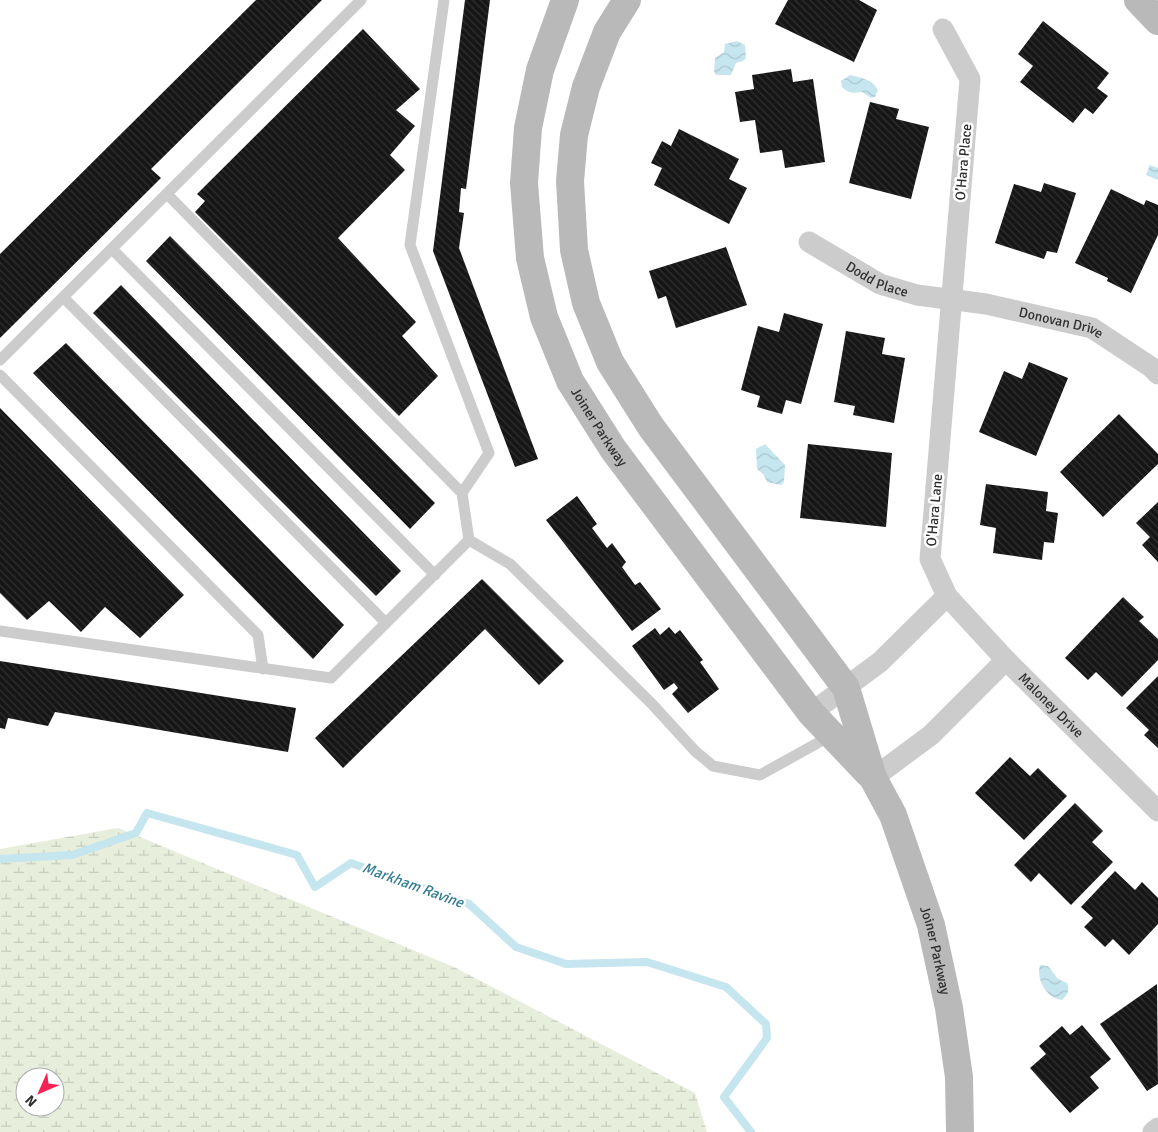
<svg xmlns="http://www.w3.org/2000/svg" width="1158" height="1132" font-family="Signika,sans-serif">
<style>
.wetland{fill:url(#wetland-marsh);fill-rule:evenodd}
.water{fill:url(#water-waves)}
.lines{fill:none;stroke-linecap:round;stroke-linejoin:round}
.stream{stroke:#c6e6ef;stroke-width:8}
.building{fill:url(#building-back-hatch)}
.lane{stroke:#ccc;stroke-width:11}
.street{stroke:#ccc;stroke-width:21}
.secondary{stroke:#b9b9b9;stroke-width:28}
.labels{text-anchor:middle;stroke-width:5;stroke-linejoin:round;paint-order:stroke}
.street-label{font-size:14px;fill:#2f2f2f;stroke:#fff}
.water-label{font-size:15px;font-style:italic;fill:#337d93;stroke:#fff}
</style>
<defs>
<pattern id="wetland-marsh" width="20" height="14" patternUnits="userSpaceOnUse" patternTransform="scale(1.25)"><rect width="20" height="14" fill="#e8eedc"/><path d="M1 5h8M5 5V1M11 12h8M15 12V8" fill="none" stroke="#c7ccbd"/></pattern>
<pattern id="water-waves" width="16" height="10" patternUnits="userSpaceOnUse" patternTransform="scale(1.25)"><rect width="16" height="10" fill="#c6e6ef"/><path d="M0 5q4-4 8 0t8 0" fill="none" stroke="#aac6cd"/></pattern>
<pattern id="building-back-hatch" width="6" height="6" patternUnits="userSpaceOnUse" patternTransform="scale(1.25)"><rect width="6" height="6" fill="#161616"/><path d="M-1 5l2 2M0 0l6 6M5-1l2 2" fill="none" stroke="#303030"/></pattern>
</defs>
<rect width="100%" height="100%" fill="#fff"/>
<!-- wetland -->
<path class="wetland" d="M118,828L454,967L695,1093L707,1132H0V849ZM25,1077H55V1107H25Z"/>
<!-- water -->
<path class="water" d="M737,41L745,45L746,58L743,61L736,63L731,75H716L714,72L715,58L724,52L725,44Z
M850,75C860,77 873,80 878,90L875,97L871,98L862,92C853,93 849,94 842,87L841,81Z
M1150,165L1158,168V180L1146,175Z
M765,444L785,465L784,482L781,485L767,482L763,474L757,469L756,449Z
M1040,965L1048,966L1058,979L1067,983C1070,991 1068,994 1062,1000C1045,998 1036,978 1040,965Z"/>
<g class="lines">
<!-- stream -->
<path class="stream" d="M0,859L72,855L136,833L147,813L297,855L315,887L351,863L469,904L516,947L566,964L647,962L726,987L766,1024L767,1038L724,1097L751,1132"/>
</g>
<!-- building -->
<path class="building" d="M256,0H322L151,169L161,178L0,338V254Z
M465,0H490L466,189L461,188L459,212L464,213L459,248L538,459L515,467L433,251Z
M788,0H859L877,10L854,62L775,24Z
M1043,21L1109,73L1097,88L1108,96L1093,114L1085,108L1073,123L1020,82L1033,66L1018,54Z
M363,29L420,89L396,110L415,126L390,155L405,170L338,238L416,322L402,336L438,376L399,416L195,212L205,201L197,194Z
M791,69L793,82L813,79L825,162L785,168L782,150L760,153L755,120L740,122L735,92L754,89L752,75Z
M870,102L899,109L896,119L929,127L911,199L849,183Z
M679,129L739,159L729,179L747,188L729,224L654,185L662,168L651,163L662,141L671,146Z
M1044,183L1076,193L1057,253L1047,251L1044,259L995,243L1014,184L1041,192Z
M1111,189L1144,205L1146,200L1158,205V235L1131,293L1107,281L1108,278L1075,263Z
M170,236L435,503L410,529L146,261Z
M726,247L747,305L676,328L666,296L658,299L649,271Z
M121,285L401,571L376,596L93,313Z
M784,313L823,324L801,404L786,400L782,414L757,407L760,396L741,390L758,326L779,332Z
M846,331L885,338L882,354L905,358L894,423L853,415L855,406L834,402Z
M66,343L344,625L313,659L33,373Z
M1029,362L1068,378L1036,456L979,432L1004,371L1022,379Z
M0,408L184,595L140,638L105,607L81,632L49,601L27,620L0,593Z
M1119,414L1158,454V464L1103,517L1060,472Z
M808,444L892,453L886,527L800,518Z
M986,484L1048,492L1046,511L1058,513L1054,543L1044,542L1042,560L993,553L996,528L980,525Z
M577,496L597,524L592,528L607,548L612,543L626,562L622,567L635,585L640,582L661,609L632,631L546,520Z
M1158,502V562L1142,545L1150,537L1136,523Z
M482,579L564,661L539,685L485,629L343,768L315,738Z
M1123,597L1144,617L1139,621L1158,639V660L1122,697L1096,672L1088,680L1065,658Z
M669,627L675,634L680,630L703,660L700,662L719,689L688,713L672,694L678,688L674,683L664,690L632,646L655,628L660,635Z
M0,661L296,708L288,752L55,712L48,726L8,718L5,729L0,728Z
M1158,676V748L1144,735L1149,730L1126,708Z
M1010,757L1030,776L1038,768L1067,796L1024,840L975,793Z
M1075,803L1103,831L1092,842L1113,862L1071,905L1039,873L1031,882L1014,865Z
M1115,871L1135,890L1142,882L1158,898V924L1129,955L1113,939L1105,947L1084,927L1093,918L1081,907Z
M1157,984L1158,1084L1147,1091L1100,1024Z
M1082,1025L1111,1059L1090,1077L1099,1088L1070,1113L1030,1068L1046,1054L1039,1046L1062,1026L1070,1035Z"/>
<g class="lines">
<!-- lane -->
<path class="lane" d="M444,0L410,245L489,453L462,493L469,540
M167,194L462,493
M112,249L435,575
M63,297L386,623
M0,360L361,0
M0,375L258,635L263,669
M469,540L510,564L652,704L695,751L713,766L760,775L832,735
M0,631L331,678L469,540"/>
<!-- street -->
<g class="street">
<path id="s1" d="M943,29L970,79L930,559L947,596L1006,660L1158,811"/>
<path id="s2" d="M809,242L880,284L917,295L986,304L1092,328L1151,367L1158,374"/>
<path d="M811,713L880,662L947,596"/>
<path d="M873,778L931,735L1006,660"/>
<path d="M1153,1132L1158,1128"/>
</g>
<!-- secondary -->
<g class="secondary">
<path id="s3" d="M565,0L540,70L528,128L524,183L530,258L544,317L570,381L613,449L811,713L869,774"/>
<path id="s4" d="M627,0L607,32L586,87L574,135L570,181L574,250L586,303L610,362L651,427L846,688L873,778L893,815L931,925L949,1008L959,1077L960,1132"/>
<path d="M1138,0L1158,21"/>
</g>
</g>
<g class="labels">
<!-- street labels -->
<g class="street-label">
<text transform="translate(963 162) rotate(-85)" y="5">O’Hara Place</text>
<text dy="5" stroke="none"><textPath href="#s2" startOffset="78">Dodd Place</textPath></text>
<text dy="5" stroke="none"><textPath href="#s2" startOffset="268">Donovan Drive</textPath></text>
<text dy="5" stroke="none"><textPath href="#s3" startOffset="448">Joiner Parkway</textPath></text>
<text transform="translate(934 510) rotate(-85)" y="5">O'Hara Lane</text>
<text dy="5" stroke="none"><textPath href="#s1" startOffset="730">Maloney Drive</textPath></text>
<text dy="5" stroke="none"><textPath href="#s4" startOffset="1060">Joiner Parkway</textPath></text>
</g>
<!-- water labels -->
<g class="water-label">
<text transform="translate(413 885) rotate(20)" y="5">Markham Ravine</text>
</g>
</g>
<!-- north arrow -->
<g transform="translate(40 1092) rotate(225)"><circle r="24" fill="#ffffff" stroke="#acacac"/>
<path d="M0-4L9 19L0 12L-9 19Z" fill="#f62154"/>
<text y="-8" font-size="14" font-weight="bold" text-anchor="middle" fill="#2f2f2f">N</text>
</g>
</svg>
